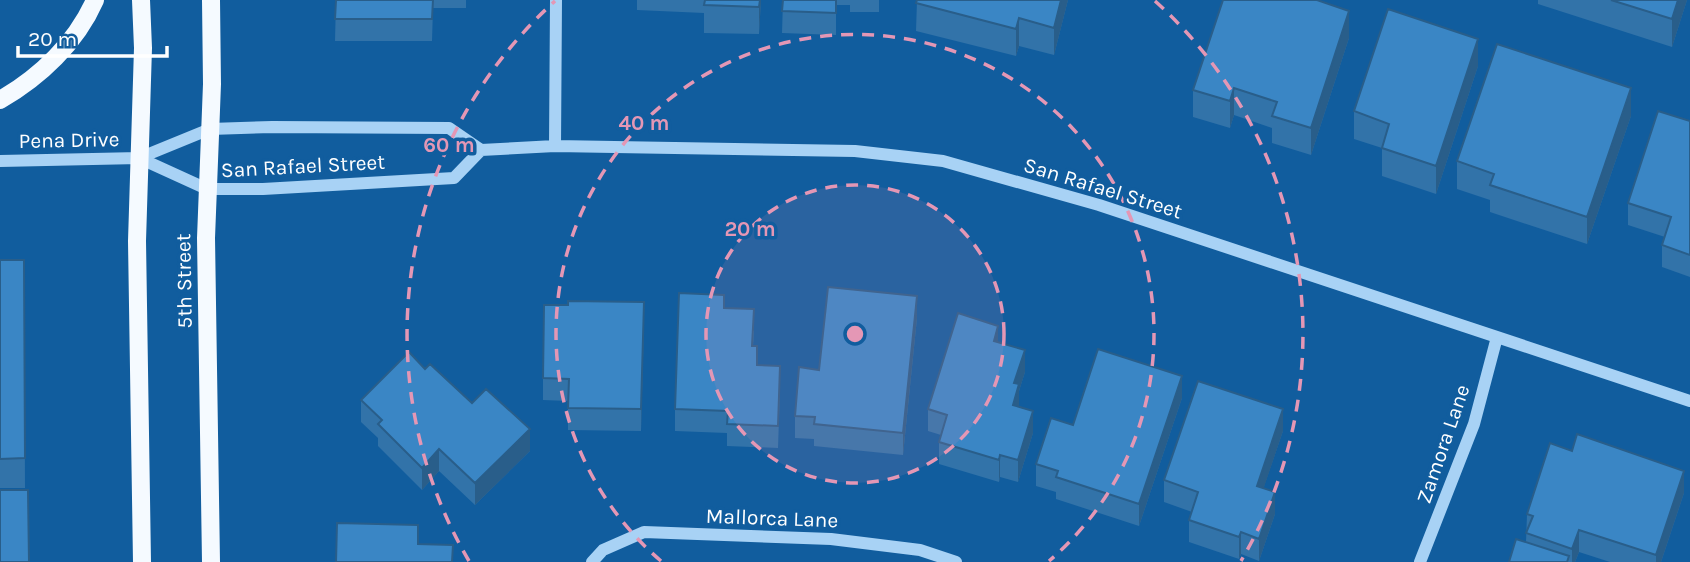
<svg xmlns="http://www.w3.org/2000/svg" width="1690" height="562" font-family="Karla,sans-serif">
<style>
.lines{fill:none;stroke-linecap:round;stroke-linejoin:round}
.minor{stroke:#a8d2f5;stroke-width:12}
.major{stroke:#f5faff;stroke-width:18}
.wall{fill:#3273a9}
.shaded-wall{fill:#295e8a}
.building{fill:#3a86c5;stroke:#295e8a;stroke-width:2}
.ring{fill:none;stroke:#e497b5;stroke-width:3.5;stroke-dasharray:12 9}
.labels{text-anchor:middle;stroke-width:7;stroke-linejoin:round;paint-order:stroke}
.street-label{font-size:21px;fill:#fff;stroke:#115d9e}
.centre{fill:#e497b5;stroke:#115d9e;stroke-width:3.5}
.ring-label{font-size:21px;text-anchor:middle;font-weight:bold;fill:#e497b5;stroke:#115d9e;stroke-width:7;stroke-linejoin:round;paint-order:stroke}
</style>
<rect width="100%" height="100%" fill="#115d9e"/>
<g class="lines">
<!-- minor -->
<path class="minor" d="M555,146L556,0
M139,158L207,189H263L454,178L481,150
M0,161L139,158L210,129L272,127L449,128L481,150L555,146L855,151L943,161L1099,205L1690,401
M592,562L603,550L644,532L831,539L920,550L956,562
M1420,562L1474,424L1497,337"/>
<!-- major -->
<path class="major" d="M141,0L143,48L137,241L142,562
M0,100C40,77 76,43 95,0
M211,562L206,238L212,84L211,0"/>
</g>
<!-- wall -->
<path class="wall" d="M336,0H466V8H433L432,41H335Z
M637,0H761L759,34L704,33V13L637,10Z
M783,0H879V12H850V5H836V35L782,33Z
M917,0H1068L1054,55L1019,46L1016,56L916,31Z
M1538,0H1687L1672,47L1538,4Z
M1349,38L1311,155L1272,143V128L1234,115L1230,128L1193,117V90Z
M1478,66L1436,194L1382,176V148L1354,139V111Z
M1631,116L1587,244L1490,212V200L1457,189V161Z
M1690,121V277L1662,267V245L1665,237L1628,225V203Z
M0,260H24L25,488H0Z
M724,308L754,331L753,346L757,365L780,388L778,448L727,446V433L675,431V409Z
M917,318L903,455L814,446V439L795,438V416L819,370Z
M644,324L641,431L568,430V401L543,400V378Z
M998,342L1025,372L1019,391V407L1033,433L1018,482L1000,477L999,482L939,464V442L941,435L928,431V409Z
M425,369L472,403L530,451L475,505L439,471L422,490L378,446V438L361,422V400Z
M1182,398L1139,526L1056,499V492L1036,486V464L1073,425Z
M1283,431L1263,489L1275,514L1259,561L1241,554L1239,559L1189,542V520L1192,512L1164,502V480Z
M1684,493L1661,562H1610L1579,552L1575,562H1509L1526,542L1527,514Z"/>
<!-- shaded-wall -->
<path class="shaded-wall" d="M760,0H761L759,34V7Z
M1061,0H1068L1054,55V28Z
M1678,0H1687L1672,47V19Z
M1349,11V38L1311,155V128Z
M1019,18V46L1016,56V29Z
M1478,39V66L1436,194V166Z
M1234,88V115L1230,128V101Z
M1631,88V116L1587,244V217Z
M917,296V318L903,455V433Z
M644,302V324L641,431V409Z
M998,326V348L994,341Z
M1025,350V372L1019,391V406L1013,405L1014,383Z
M1182,376V398L1139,526V504Z
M1283,409V431L1257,508V486Z
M1033,411V433L1018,482V460Z
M530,429V451L475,505V483Z
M439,449V471L422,490V468Z
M1000,455V477L999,482V460Z
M1684,471V493L1661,562H1656V555Z
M1275,492V514L1259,561V539Z
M1579,530V552L1575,562H1572V549Z
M1241,532V554L1239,559V537Z"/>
<!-- building -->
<path class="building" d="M336,0H433L432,19H335Z
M705,0H760L759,7L704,5Z
M783,0H836V13L782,11Z
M917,0H1061L1054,28L1019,18L1016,29L916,3Z
M1223,0H1317L1349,11L1311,128L1272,116L1277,102L1234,88L1230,101L1193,90Z
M1611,0H1678L1672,19Z
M1388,9L1478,39L1436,166L1382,148L1389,124L1354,111Z
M1497,44L1631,88L1587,217L1490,185L1494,174L1457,161Z
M1658,111L1690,121V255L1662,245L1671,217L1628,203Z
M0,260H24L25,458L0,459Z
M828,287L917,296L903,433L814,424L815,417L795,416L799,367L819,370Z
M679,293L724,295V308L754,309L752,346H757V365L780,366L778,426L727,424L728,411L675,409Z
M568,301L644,302L641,409L568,408L569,379L543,378L544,305H568Z
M958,313L998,326L994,341L1025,350L1014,383L1019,384L1013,405L1033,411L1018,460L1000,455L999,460L939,442L947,415L928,409Z
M1098,349L1182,376L1139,504L1056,477L1058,471L1036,464L1051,418L1073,425Z
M409,352L425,369L430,364L472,403L486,389L530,429L475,483L439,449L422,468L378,424L382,420L361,400Z
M1198,381L1283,409L1257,486L1275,492L1259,539L1241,532L1239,537L1189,520L1198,492L1164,480Z
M1577,434L1684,471L1656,555L1579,530L1572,549L1526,533L1533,516L1527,514L1550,443L1572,451Z
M0,490H28L29,562H0Z
M337,523L418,525V544L453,545L452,562H336Z
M1516,539L1569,556L1567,562H1509Z"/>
<!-- distance rings -->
<circle cx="855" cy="334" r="149" fill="#e497b5" fill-opacity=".12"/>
<g class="ring">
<circle cx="855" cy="334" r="149"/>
<path d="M661 561A299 299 0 1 1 1049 561"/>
<path d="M469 561A448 448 0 0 1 555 1M1155 1A448 448 0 0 1 1241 561"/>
</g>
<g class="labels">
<!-- street labels -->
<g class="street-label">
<text transform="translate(69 140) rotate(-1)" y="7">Pena Drive</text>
<text transform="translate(303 166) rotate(-3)" y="7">San Rafael Street</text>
<text transform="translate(1103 188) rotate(17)" y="7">San Rafael Street</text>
<text transform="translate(184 281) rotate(-91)" y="7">5th Street</text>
<text transform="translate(1443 444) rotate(-71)" y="7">Zamora Lane</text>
<text transform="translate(772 518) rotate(2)" y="7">Mallorca Lane</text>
</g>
</g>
<circle cx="855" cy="334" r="10" class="centre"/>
<g class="ring-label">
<text x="644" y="130">40 m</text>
<text x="449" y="152">60 m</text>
<text x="750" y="236">20 m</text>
</g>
<!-- scale -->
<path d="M18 46v10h149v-10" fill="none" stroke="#ffffff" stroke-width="3.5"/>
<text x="28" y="46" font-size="21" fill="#ffffff" stroke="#115d9e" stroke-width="5" paint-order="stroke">20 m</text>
</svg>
